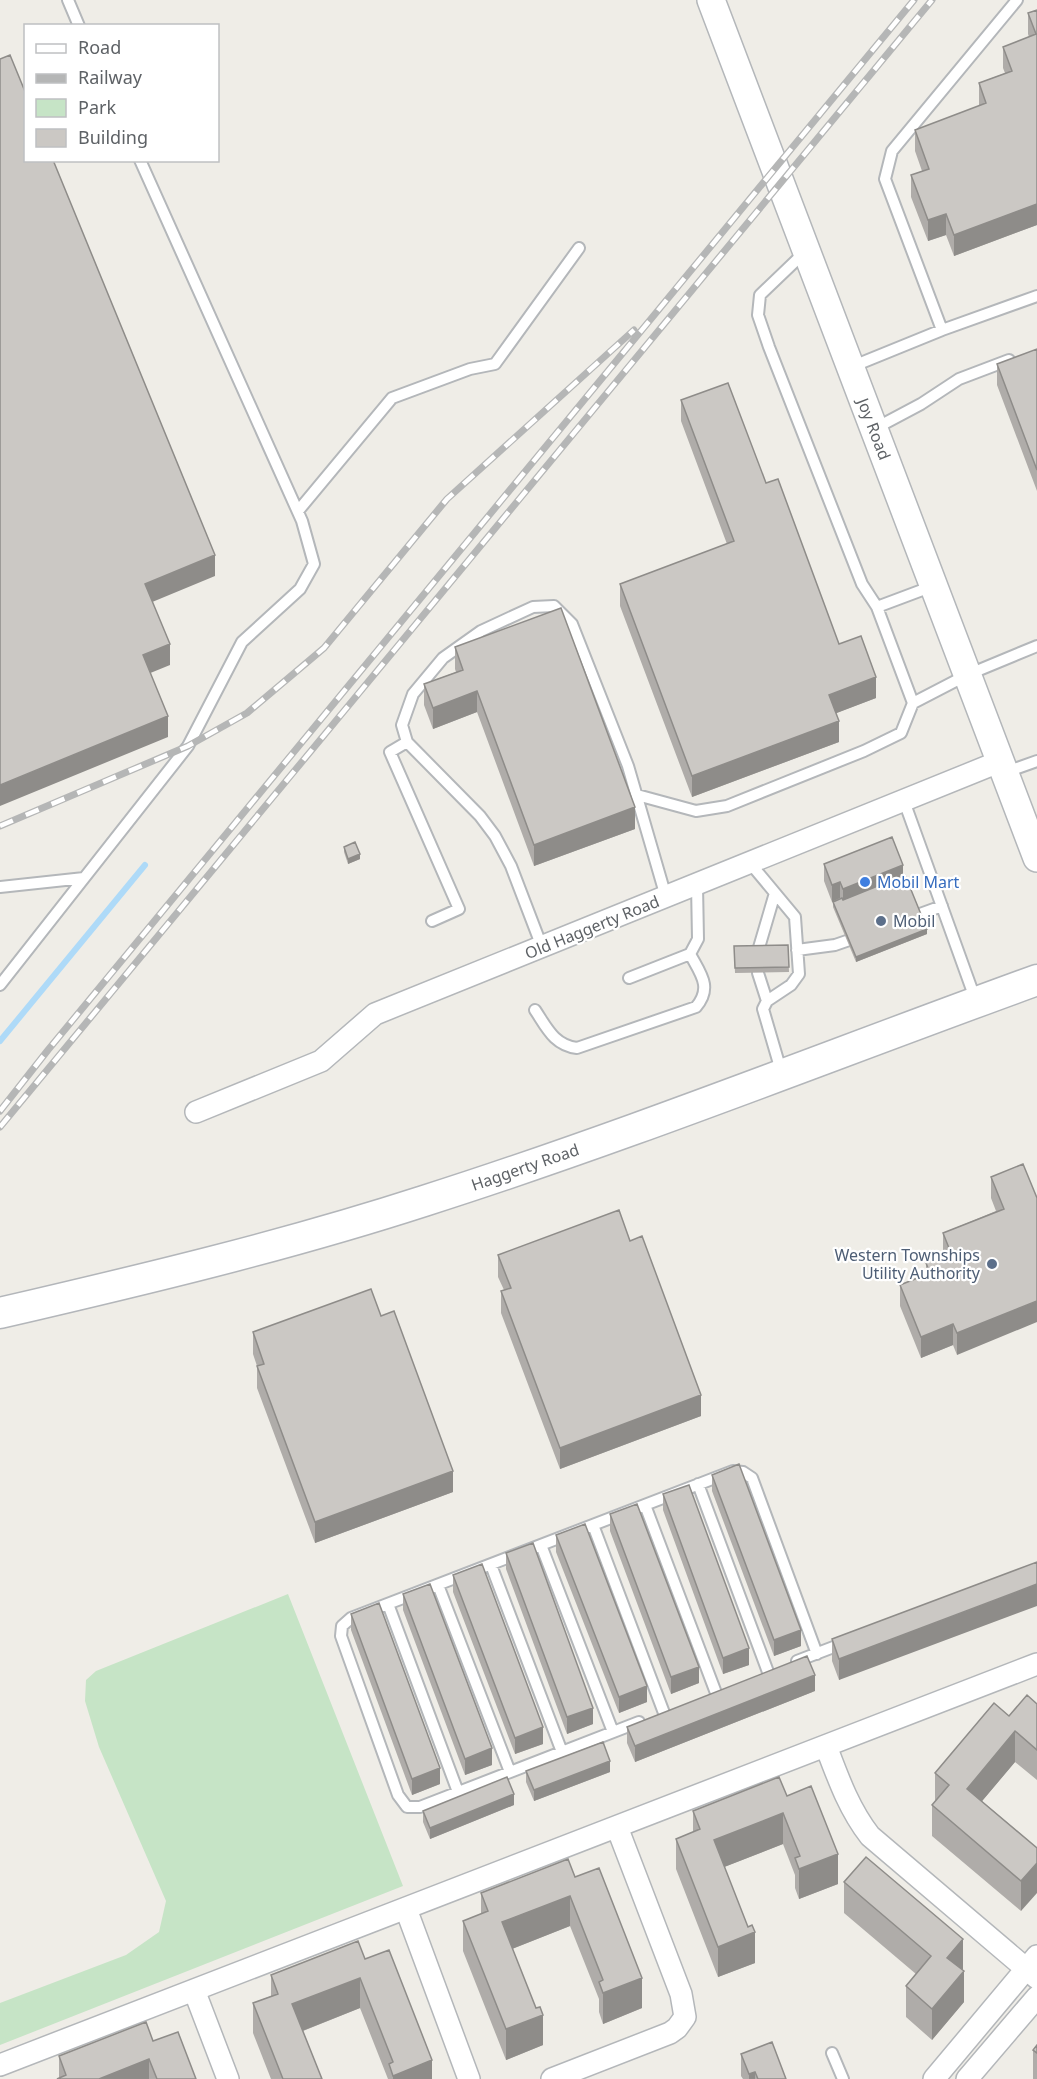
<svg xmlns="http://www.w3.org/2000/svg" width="1037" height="2079" font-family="'Noto Sans',sans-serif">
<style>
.green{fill:#c6e4c6}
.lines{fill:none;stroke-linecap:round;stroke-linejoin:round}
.stream{stroke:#aedaf8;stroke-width:6}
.service-casing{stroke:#b4b7ba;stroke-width:14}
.minor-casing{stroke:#b4b7ba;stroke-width:24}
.tertiary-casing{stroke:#b4b7ba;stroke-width:30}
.secondary-casing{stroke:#b3b6ba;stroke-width:33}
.service{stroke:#fff;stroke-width:10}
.minor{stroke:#fff;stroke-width:21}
.tertiary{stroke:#fff;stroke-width:27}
.secondary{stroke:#fff;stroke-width:30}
.rail-casing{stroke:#b5b6b6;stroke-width:7}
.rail{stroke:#fff;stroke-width:4.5;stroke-dasharray:14;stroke-linecap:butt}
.wall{fill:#afaca9}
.shaded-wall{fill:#8e8c89}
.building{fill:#cbc8c4;stroke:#8e8c89;stroke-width:1.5}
.shop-dot{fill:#3f7fe0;stroke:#fff;stroke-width:2}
.service-dot{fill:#5c6f8a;stroke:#fff;stroke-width:2}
.labels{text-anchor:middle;stroke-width:4.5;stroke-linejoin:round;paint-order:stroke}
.street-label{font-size:16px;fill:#5e6266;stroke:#fff}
.shop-label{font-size:16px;fill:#366cbe;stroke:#fff;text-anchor:start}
.service-label{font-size:16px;fill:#4e5e75;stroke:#fff;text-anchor:start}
</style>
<rect width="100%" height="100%" fill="#efede7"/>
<!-- green -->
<path class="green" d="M288,1594L403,1886L0,2045V2003L126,1955L159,1932L166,1901L99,1747L85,1701L86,1680L96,1671Z"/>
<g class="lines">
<!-- stream -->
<path class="stream" d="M0,1041L145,865"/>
<defs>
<path id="service" d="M68,0L79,26
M806,251L760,295L758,315L769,347L862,584L877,607L913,703L967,675L1037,646
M942,330L885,179L892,151L1017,0
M851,367L942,330L1037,296
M874,429L921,404L959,379L1009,360
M298,511L392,398L470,369L495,364L579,248
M877,607L933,586
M407,742L390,752L459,909L432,921
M1006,772L1037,761
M637,795L696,811L727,806L864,751L901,733L913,703
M904,801L976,1001
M750,863L795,917L799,974L791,985L767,1001L763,1009L782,1074
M0,887L84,878
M909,918L942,906
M542,947L511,866L495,836L480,816L407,742L402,725L413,694L443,658L481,631L533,607L554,606L572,624L628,766L666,897
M797,950L835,945L861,936
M629,978L690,954L698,939L697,885
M0,985L188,746L242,642L300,589L314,564L302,521L140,160
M767,1001L758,973V951L775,893
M535,1010C547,1028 554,1045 577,1048L696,1007C713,987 700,973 690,954
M698,1484L768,1672
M645,1505L716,1693
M593,1525L664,1713
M541,1545L613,1732
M491,1565L562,1752
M438,1585L510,1772
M388,1604L458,1792
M797,1661L844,1643
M639,1722L420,1807H407L398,1795L341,1636L342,1626L351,1618L733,1471L743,1472L752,1478L817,1654
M832,2053L843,2079"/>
<path id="minor" d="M196,1112L321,1061L375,1014L1001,761
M826,1746C838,1778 849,1809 870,1836L1037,1978
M406,1909L469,2079
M194,1990L228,2079
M0,2065L1037,1664
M552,2079L670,2033L677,2028L685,2017L681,1994L617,1827
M934,2079L1037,1956
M967,2079L1037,1997"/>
<path id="tertiary" d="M711,0L1037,858"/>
<path id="secondary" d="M0,1313C142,1280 285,1246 424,1201C631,1135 833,1054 1037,980"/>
</defs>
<!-- service casing -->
<use href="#service" class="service-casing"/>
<!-- minor casing -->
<use href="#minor" class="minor-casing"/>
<!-- tertiary casing -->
<use href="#tertiary" class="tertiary-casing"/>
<!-- secondary casing -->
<use href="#secondary" class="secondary-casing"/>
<!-- service -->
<use href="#service" class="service"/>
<!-- minor -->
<use href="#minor" class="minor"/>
<!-- tertiary -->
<use href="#tertiary" class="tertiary"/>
<!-- secondary -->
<use href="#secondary" class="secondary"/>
<defs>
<path id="rail" d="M0,826L188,746L247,713L324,648L447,499L634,330
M0,1111L48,1050L914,0
M0,1127L932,0"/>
</defs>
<!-- rail casing -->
<use href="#rail" class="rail-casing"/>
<!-- rail -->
<use href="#rail" class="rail"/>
</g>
<!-- wall -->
<path class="wall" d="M1037,10V225L954,256L946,235L928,241L911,197V175L922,171L915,151V130L979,106V83L1005,73L1003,68V47L1029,37L1028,34V13Z
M1037,349V491L997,385V364Z
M681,400L766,483L839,644L876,698L836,713L839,742L692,797L620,606V584L727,544L681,421Z
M455,647L635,829L534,866L477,712L433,729L424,705V684L456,672L455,669Z
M344,847L360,859L348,864L344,852Z
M824,864L903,876L927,934L856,962L833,907V902L840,898L832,902L824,881Z
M788,945L789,972L735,973L734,946Z
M1023,1164L957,1355L953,1345L921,1358L900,1306V1285L926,1275V1263L943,1256V1233L996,1211L991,1198V1177Z
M630,1241L701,1416L560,1469L501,1313V1291L504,1290L498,1277V1255Z
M381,1316L453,1492L315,1543L257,1388V1366L253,1354V1332Z
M712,1475L801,1646L774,1656L712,1491Z
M663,1494L749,1665L723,1674L663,1510Z
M610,1514L699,1683L671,1694L610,1531Z
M556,1535L647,1702L619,1713L556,1552Z
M506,1553L593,1724L567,1734L506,1569Z
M1037,1562L839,1680L832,1661V1639Z
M453,1575L543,1744L515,1754L453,1592Z
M403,1594L492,1765L465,1775L403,1610Z
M351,1614L440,1784L412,1795L351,1630Z
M815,1691L635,1762L627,1743V1727Z
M1037,1704V1780L1015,1762L982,1801L1037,1848L1021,1911L932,1836V1805L935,1802V1773L1009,1716Z
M526,1771L610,1772L534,1801L526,1782Z
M787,1796L838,1884L799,1899L795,1888V1875L783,1844L724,1867L755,1963L718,1977L676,1869V1839L693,1832V1811Z
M514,1805L430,1839L423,1822V1811Z
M575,1877L642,2008L603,2024L599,2012V1999L570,1926L512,1949L543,2045L506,2060L463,1951V1921L481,1914V1893Z
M844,1882L963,1969L962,1970L964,2002L932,2040L906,2017V1986L916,1974L844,1913Z
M365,1959L432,2079H388L360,2008L303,2031L322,2079H271L253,2033V2003L271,1996V1975Z
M153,2041L196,2079H57L59,2078V2056Z
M1037,2045V2079H1033V2050Z
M741,2054L786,2079H743L741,2076Z"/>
<!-- shaded-wall -->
<path class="shaded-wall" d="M1037,204V225L954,256V235Z
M946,214V235L928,241V220Z
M215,555V576L145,605V584Z
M170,644V665L143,676V655Z
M876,677V698L829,716V695Z
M477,691V712L433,729V708Z
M168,716V737L0,806V785Z
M839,721V742L692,797V776Z
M635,807V829L534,866V845Z
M360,854V859L348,864V859Z
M903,865V882L843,906V889Z
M840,882V898L832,902V885Z
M927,929V934L856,962V957Z
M1037,1301V1322L957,1355V1333Z
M953,1324V1345L921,1358V1337Z
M701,1395V1416L560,1469V1448Z
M453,1471V1492L315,1543V1522Z
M1037,1584V1606L839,1680V1659Z
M801,1630V1646L774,1656V1640Z
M749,1648V1665L723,1674V1658Z
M699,1667V1683L671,1694V1677Z
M815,1675V1691L635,1762V1746Z
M647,1686V1702L619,1713V1697Z
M593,1708V1724L567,1734V1717Z
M543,1727V1744L515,1754V1738Z
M1015,1731V1762L967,1819V1789Z
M492,1748V1765L465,1775V1759Z
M610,1761V1772L534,1801V1790Z
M440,1768V1784L412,1795V1779Z
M514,1794V1805L430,1839V1828Z
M783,1813V1844L714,1871V1840Z
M838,1854V1884L799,1899V1869Z
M1037,1863V1893L1021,1911V1881Z
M570,1896V1926L502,1953V1922Z
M755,1932V1963L718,1977V1947Z
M963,1939V1969L947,1988V1958Z
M964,1971V2002L932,2040V2009Z
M360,1978V2008L292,2035V2004Z
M642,1978V2008L603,2024V1993Z
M543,2015V2045L506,2060V2029Z
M149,2059V2079H99Z
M432,2060V2079H393V2076Z
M755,2072V2079H749V2074Z"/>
<!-- building -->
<path class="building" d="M1037,10V204L954,235L946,214L928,220L911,175L929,169L915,130L986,103L979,83L1012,71L1003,47L1036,34L1028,13Z
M10,55L26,94V160H53L215,555L145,584L170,644L143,655L168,716L0,785V59Z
M1037,349V470L997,364Z
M728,383L766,483L778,479L839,644L861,636L876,677L829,695L839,721L692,776L620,584L734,541L681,400Z
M561,608L635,807L534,845L477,691L433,708L424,684L463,670L455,647Z
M892,837L903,865L843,889L840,882L832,885L824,864Z
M355,842L360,854L348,859L344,847Z
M905,875L927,929L856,957L833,902L842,898L843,900Z
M788,945L789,967L735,968L734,946Z
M1023,1164L1037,1198V1301L957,1333L953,1324L921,1337L900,1285L930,1273L926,1263L951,1253L943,1233L1004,1209L991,1177Z
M619,1210L630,1241L642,1236L701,1395L560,1448L501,1291L511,1288L498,1255Z
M371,1289L381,1316L394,1311L453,1471L315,1522L257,1366L264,1364L253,1332Z
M739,1464L801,1630L774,1640L712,1475Z
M689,1485L749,1648L723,1658L663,1494Z
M637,1504L699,1667L671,1677L610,1514Z
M585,1524L647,1686L619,1697L556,1535Z
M533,1543L593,1708L567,1717L506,1553Z
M1037,1562V1584L839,1659L832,1639Z
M482,1564L543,1727L515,1738L453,1575Z
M430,1584L492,1748L465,1759L403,1594Z
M379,1603L440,1768L412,1779L351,1614Z
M807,1656L815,1675L635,1746L627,1727Z
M1027,1695L1037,1704V1750L1015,1731L967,1789L1037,1848V1863L1021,1881L932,1805L949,1785L935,1773L994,1703L1009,1716Z
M603,1742L610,1761L534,1790L526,1771Z
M507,1777L514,1794L430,1828L423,1811Z
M779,1777L787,1796L811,1786L838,1854L799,1869L795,1858L800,1856L783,1813L714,1840L748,1927L752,1925L755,1932L718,1947L676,1839L700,1829L693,1811Z
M866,1857L963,1939L947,1958L964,1971L932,2009L906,1986L931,1956L844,1882Z
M568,1859L575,1877L599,1868L642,1978L603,1993L599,1982L603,1980L570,1896L502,1922L536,2008L540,2007L543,2015L506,2029L463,1921L488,1911L481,1893Z
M358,1941L365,1959L389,1950L432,2060L393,2076L389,2064L393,2062L360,1978L292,2004L322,2079H283L253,2003L278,1994L271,1975Z
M146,2022L153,2041L178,2032L196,2079H157L149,2059L99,2079H57L66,2075L59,2056Z
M772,2042L786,2079H758L755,2072L749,2074L741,2054Z
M1037,2045V2053L1033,2050Z"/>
<!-- markers -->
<circle class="shop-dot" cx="865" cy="882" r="6"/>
<g class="service-dot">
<circle cx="881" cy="921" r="6"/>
<circle cx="992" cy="1264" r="6"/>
</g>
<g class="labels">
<!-- street labels -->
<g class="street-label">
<text transform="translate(874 429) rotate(69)" y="6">Joy Road</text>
<text transform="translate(592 927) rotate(-22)" y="6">Old Haggerty Road</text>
<text transform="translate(525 1167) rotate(-19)" y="6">Haggerty Road</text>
</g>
<!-- shop labels -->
<g class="shop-label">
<text x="877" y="888">Mobil Mart</text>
</g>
<!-- service labels -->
<g class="service-label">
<text x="893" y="927">Mobil</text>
<text x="980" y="1261" text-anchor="end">Western Townships<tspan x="980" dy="18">Utility Authority</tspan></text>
</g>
</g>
<!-- legend -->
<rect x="24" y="24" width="195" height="138" fill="#ffffff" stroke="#bfc0c2" stroke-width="1.5"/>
<rect x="36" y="44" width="30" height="9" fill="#ffffff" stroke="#bfc0c2" stroke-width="1.5"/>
<text x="78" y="54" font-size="18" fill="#5e6266">Road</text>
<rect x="36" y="74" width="30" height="9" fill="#b5b6b6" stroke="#bfc0c2" stroke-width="1.5"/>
<text x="78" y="84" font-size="18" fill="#5e6266">Railway</text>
<rect x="36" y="99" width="30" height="18" fill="#c6e4c6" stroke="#bfc0c2" stroke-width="1.5"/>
<text x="78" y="114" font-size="18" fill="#5e6266">Park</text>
<rect x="36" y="129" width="30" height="18" fill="#cbc8c4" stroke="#bfc0c2" stroke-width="1.5"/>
<text x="78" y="144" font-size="18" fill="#5e6266">Building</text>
</svg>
